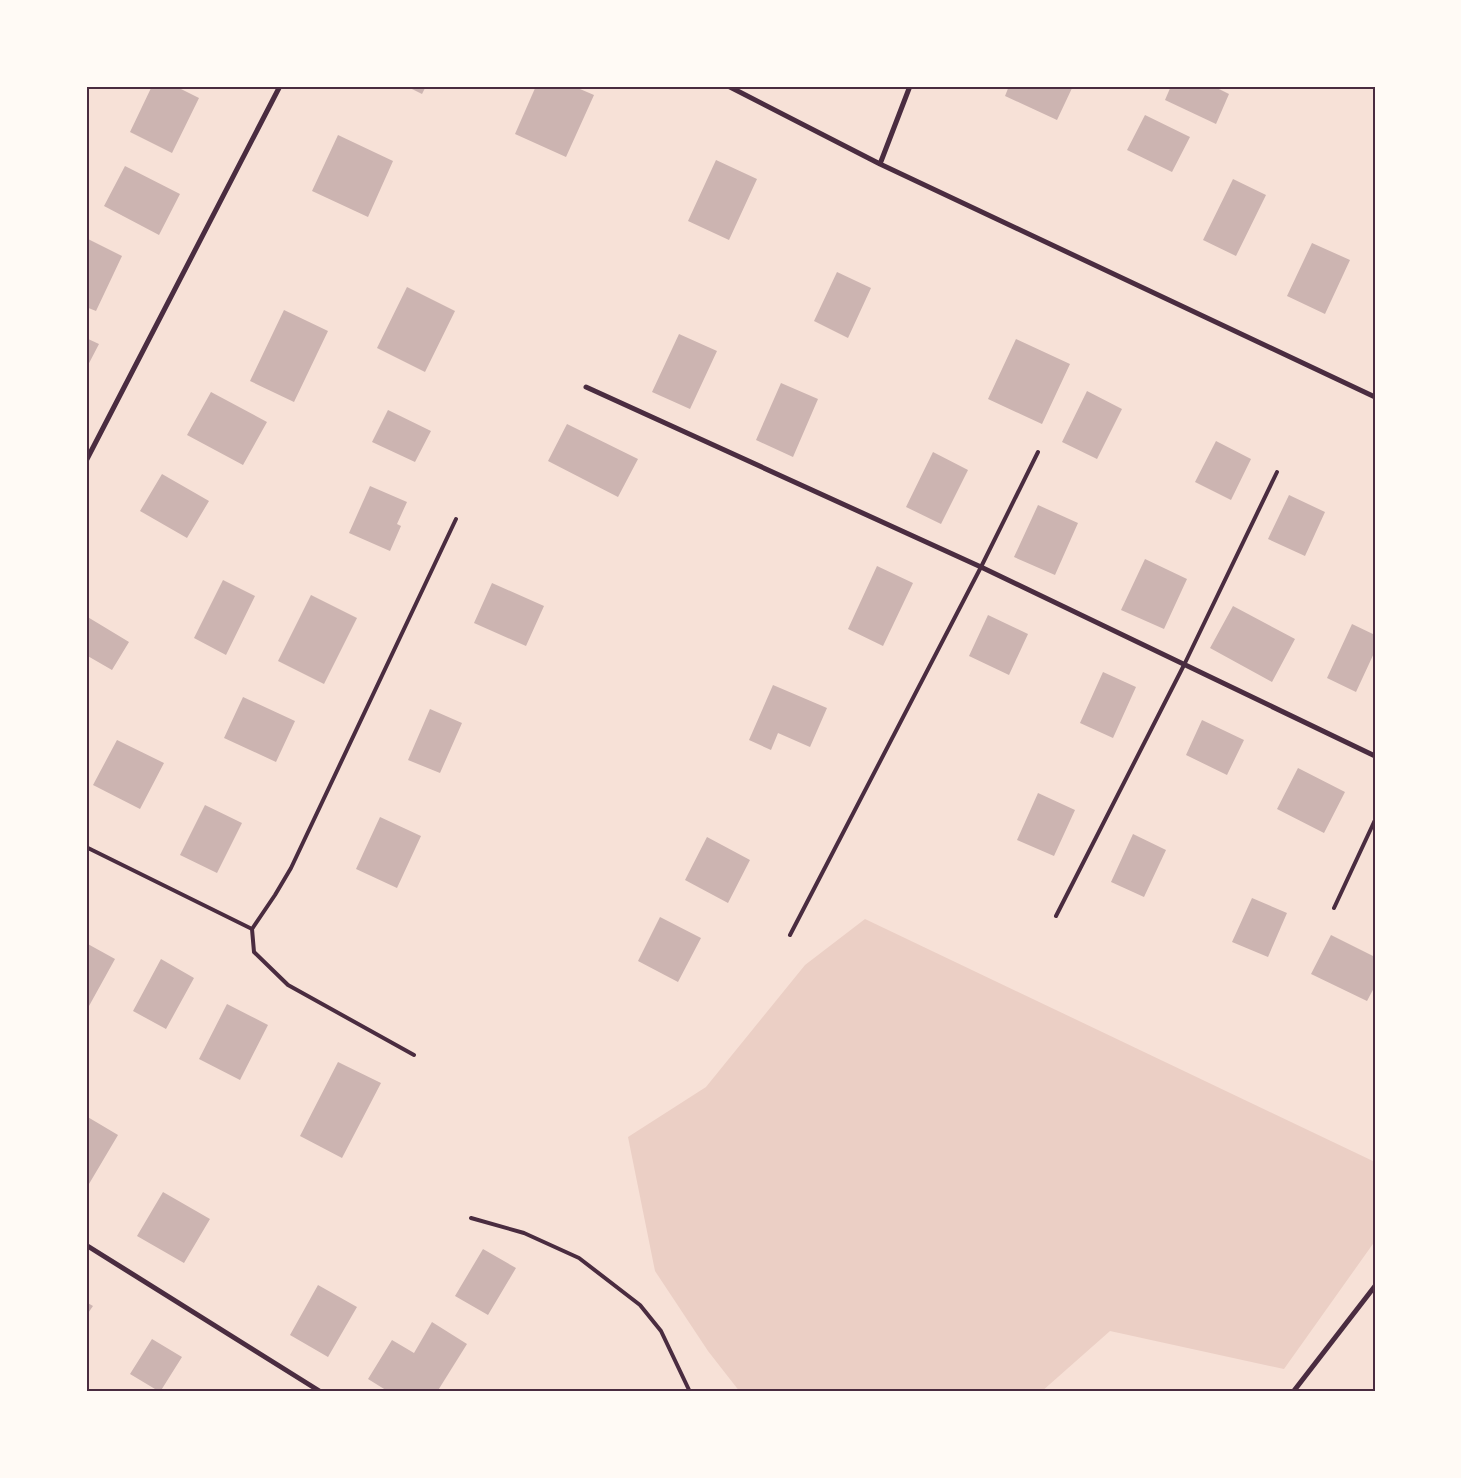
<svg xmlns="http://www.w3.org/2000/svg" width="1461" height="1478" font-family="'PT Sans',sans-serif">
<style>
.green{fill:#ebcfc5}
.building{fill:#ccb4b1}
.lines{fill:none;stroke-linecap:round;stroke-linejoin:round}
.service{stroke:#4a2c40;stroke-width:4}
.minor{stroke:#4a2c40;stroke-width:5}
.neatline{fill:none;stroke:#4a2c40;stroke-width:2}
</style>
<rect width="100%" height="100%" fill="#f7e1d7"/>
<!-- green -->
<path class="green" d="M865,919L1375,1162V1241L1284,1369L1110,1331L1041,1392H740L708,1351L655,1271L628,1137L706,1087L805,965Z"/>
<!-- building -->
<path class="building" d="M152,86H175L199,98L172,153L130,132Z
M406,86H426L422,94Z
M536,86H573L594,95L566,157L515,134Z
M1009,86H1073L1057,120L1005,96Z
M1171,86H1213L1229,94L1216,124L1165,100Z
M1145,115L1190,137L1172,172L1127,150Z
M338,135L393,161L368,217L312,191Z
M716,160L757,179L729,240L688,221Z
M125,166L180,194L159,235L104,206Z
M1233,179L1266,195L1236,256L1203,240Z
M86,238L122,256L96,311L86,307Z
M1312,243L1350,260L1325,314L1287,296Z
M837,272L871,288L848,338L814,321Z
M407,287L455,311L425,372L377,348Z
M284,310L328,331L294,402L250,381Z
M679,334L717,351L690,409L652,392Z
M86,338L99,344L86,369Z
M1016,339L1070,364L1042,424L988,399Z
M781,383L818,399L793,457L756,440Z
M1087,391L1122,409L1097,459L1062,442Z
M211,392L267,422L243,465L187,435Z
M388,410L431,431L415,462L372,442Z
M567,424L638,459L618,497L548,461Z
M1216,441L1251,459L1231,500L1195,482Z
M933,452L968,470L941,524L906,507Z
M162,474L209,501L187,538L140,511Z
M370,486L407,502L397,524L401,526L390,551L349,533Z
M1289,495L1325,512L1305,556L1268,539Z
M1038,505L1078,523L1055,575L1014,557Z
M1145,559L1187,579L1164,629L1121,610Z
M877,566L913,583L883,646L848,629Z
M223,580L255,596L226,655L194,638Z
M492,583L544,606L526,646L474,623Z
M311,595L357,618L324,684L278,661Z
M1233,606L1295,639L1272,682L1210,648Z
M988,615L1028,634L1009,675L969,656Z
M86,616L129,642L112,670L86,655Z
M1352,624L1375,635V651L1356,692L1327,678Z
M1103,672L1136,687L1113,738L1080,723Z
M773,685L827,708L810,747L778,733L771,750L749,740Z
M243,697L295,721L276,762L224,738Z
M430,709L462,723L440,773L408,760Z
M1202,720L1244,740L1227,775L1186,755Z
M117,740L164,763L140,809L93,785Z
M1298,768L1345,792L1324,833L1277,809Z
M1038,793L1075,810L1054,856L1017,840Z
M205,805L242,823L217,873L180,855Z
M380,817L421,836L397,888L356,869Z
M1133,834L1166,850L1144,897L1111,882Z
M707,837L750,860L728,903L685,880Z
M1252,898L1287,913L1268,957L1232,942Z
M660,917L701,938L678,982L638,961Z
M1331,935L1375,957V986L1367,1001L1311,974Z
M86,943L115,959L89,1006L86,1005Z
M161,959L194,978L166,1029L133,1011Z
M227,1004L268,1025L240,1080L199,1059Z
M338,1062L381,1083L342,1158L300,1136Z
M86,1116L118,1135L86,1189Z
M163,1192L210,1219L184,1263L137,1236Z
M483,1249L516,1268L488,1315L455,1296Z
M318,1285L357,1307L328,1357L290,1335Z
M86,1302L93,1306L86,1316Z
M432,1322L467,1344L437,1392H389L368,1379L392,1340L414,1353Z
M152,1339L182,1357L160,1392L130,1374Z"/>
<g class="lines">
<!-- service -->
<path class="service" d="M86,847L252,929L275,895L291,868L456,519
M1334,908L1375,820
M1056,916L1184,665L1277,472
M252,929L254,952L288,985L414,1055
M790,935L981,567L1038,452
M471,1218L524,1233L579,1258L640,1305L661,1331L690,1392"/>
<!-- minor -->
<path class="minor" d="M728,86L880,164L1375,397
M880,164L910,86
M586,387L981,567L1375,756
M86,461L280,86
M86,1245L321,1392
M1293,1392L1375,1286"/>
</g>
<!-- border -->
<rect width="1461" height="1478" fill="none" stroke="#fffaf5" stroke-width="175"/>
<rect x="88" y="88" width="1286" height="1302" class="neatline"/>
</svg>
